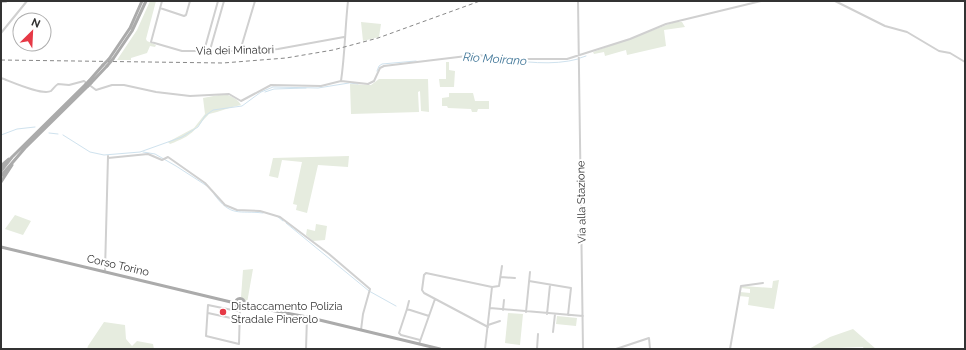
<svg xmlns="http://www.w3.org/2000/svg" width="966" height="350" font-family="Raleway,sans-serif">
<style>
.green{fill:#e6ecdf}
.lines{fill:none;stroke-linecap:round;stroke-linejoin:round}
.stream{stroke:#cfe2ee;stroke-width:1}
.minor{stroke:#d0d0d0;stroke-width:2}
.major{stroke:#ababab;stroke-width:3}
.rail{stroke:#888;stroke-width:1;stroke-dasharray:4 3;stroke-linecap:butt}
.major-bridge{stroke:#ababab;stroke-width:3}
.poi-dot{fill:#e63946;stroke:#fff;stroke-width:1.5}
.labels{text-anchor:middle;stroke-width:4;stroke-linejoin:round;paint-order:stroke}
.street-label{font-size:11px;fill:#333;stroke:#fff}
.poi-label{font-size:11px;fill:#333;stroke:#fff;text-anchor:start}
.water-label{font-size:12px;font-style:italic;fill:#3f7597;stroke:#fff}
</style>
<rect width="100%" height="100%" fill="#fff"/>
<!-- green -->
<path class="green" d="M150,1H156L146,39L147,41L156,45L155,47L150,46L147,53L131,58V60H117L137,30Z
M361,22L381,24L379,37L363,41Z
M675,22H682L685,27L664,30L666,46L627,55L626,50L605,56L604,52L594,54L593,52Z
M446,62H449V70L455,71L454,87H440L439,79H446Z
M379,79H428L429,112L421,111L420,91L418,92L419,112L351,114L350,84L371,85Z
M449,93H473L475,101H489V109H478L477,112H472L471,109L448,108L447,106H442V98L449,97Z
M224,94C230,95 239,100 241,105C229,107 220,112 209,114C192,132 194,135 170,144L168,142L194,128L205,114L203,98Z
M349,156L348,167L318,165L307,213L296,210L297,205L293,204L302,162L282,160L278,178L269,176L273,158Z
M15,215L31,221L23,235L5,229Z
M316,224L327,226L325,240L313,241L306,235L307,229L315,231Z
M253,269L247,303L241,297L243,270Z
M779,280L774,309L748,305L749,297L739,296L740,292L750,293V289L741,288L743,286L772,288L773,281Z
M508,313L523,314L520,345L505,343Z
M557,316L577,318L576,326L556,324Z
M104,322L125,325L126,339L132,346L137,341L153,344L154,349H87L88,346Z
M853,329L876,349H864L863,347L809,349L830,337Z"/>
<g class="lines">
<!-- stream -->
<path class="stream" d="M466,55L473,54
M480,55L489,56
M497,58C522,62 553,66 578,59
M580,58L586,56
M377,71L379,66L382,64L416,61
M350,83L358,84
M265,92L274,89L306,88
M49,133L58,134
M1,135L17,129L35,127
M63,135L90,152L104,155L140,152L182,137L198,127L205,116L213,110L242,106L261,92L273,87L318,88L349,83
M143,152L155,154L176,166L207,186
M214,194C231,218 239,210 263,213
M278,217L283,221
M286,223L369,291L396,306"/>
<!-- minor -->
<path class="minor" d="M162,1L151,42L182,51H254L278,49L344,37
M578,1L583,349
M835,1L885,26L907,32L939,51L950,53L965,62
M1,2H6
M160,8L184,16L186,15L190,1
M1,33L27,1
M210,50L224,1
M204,51L218,1
M240,51L255,1
M1,78C10,81 42,96 51,91C53,89 55,86 58,84L69,85L84,81L96,90L112,85H124L156,92L190,96L229,94L241,101L271,85L321,86L341,81L368,84L374,81L380,68L384,66L475,55L515,59H567L630,39L666,24L761,1
M341,81C345,54 345,28 348,1
M108,158L148,154L162,160L168,157L205,183L225,205L237,210L260,211L280,217L329,254L370,289L363,314L361,330
M105,271L108,156
M501,277L515,278
M529,281L571,288L568,315
M490,308L583,316
M407,309L409,301
M503,310L504,300
M237,311L208,305L206,336L239,344L240,307
M526,312L530,272
M208,313L240,320
M547,314L550,285
M488,325L500,321
M488,327L424,293L422,290L424,275L426,273L492,287
M553,332L555,314
M420,340L401,335L399,333L407,309L429,316
M419,344L435,299
M306,349L307,317
M485,349L492,287L499,286L502,266
M537,349L538,334
M616,349L649,338L650,349
M730,349L741,286L763,283"/>
<!-- major -->
<path class="major" d="M109,59L130,28L142,1
M113,59L132,31L146,1
M89,81L103,65
M91,83L107,66
M1,166L9,159
M1,171L12,157L86,84
M1,176L25,148L88,86
M1,182L12,165
M1,247L235,303
M235.5 303a4.5 4.5 0 1 1 9 0a4.5 4.5 0 1 1-9 0Z
M244,305L307,317L440,349"/>
<!-- rail -->
<path class="rail" d="M1,60L223,63L286,58L333,50L378,38L480,1"/>
<!-- major-bridge -->
<path class="major-bridge" d="M103,65L109,59
M107,66L113,59
M86,84L89,81
M88,86L91,83"/>
</g>
<!-- markers -->
<circle class="poi-dot" cx="223" cy="312" r="4"/>
<g class="labels">
<!-- street labels -->
<g class="street-label">
<text transform="translate(235 50) rotate(-1)" y="4">Via dei Minatori</text>
<text transform="translate(581 202) rotate(-91)" y="4">Via alla Stazione</text>
<text transform="translate(118 265) rotate(13)" y="4">Corso Torino</text>
</g>
<!-- poi labels -->
<g class="poi-label">
<text x="231" y="310">Distaccamento Polizia<tspan x="231" dy="13">Stradale Pinerolo</tspan></text>
</g>
<!-- water labels -->
<g class="water-label">
<text transform="translate(495 59) rotate(4)" y="4">Rio Moirano</text>
</g>
</g>
<!-- border -->
<rect width="966" height="350" fill="none" stroke="#333333" stroke-width="4"/>
<!-- north arrow -->
<g transform="translate(32 32) rotate(24)"><circle r="19" fill="#ffffff" stroke="#adadad"/>
<path d="M0-3L7 15L0 10L-7 15Z" fill="#e63946"/>
<text y="-6" font-size="11" font-weight="bold" text-anchor="middle" fill="#333333">N</text>
</g>
</svg>
